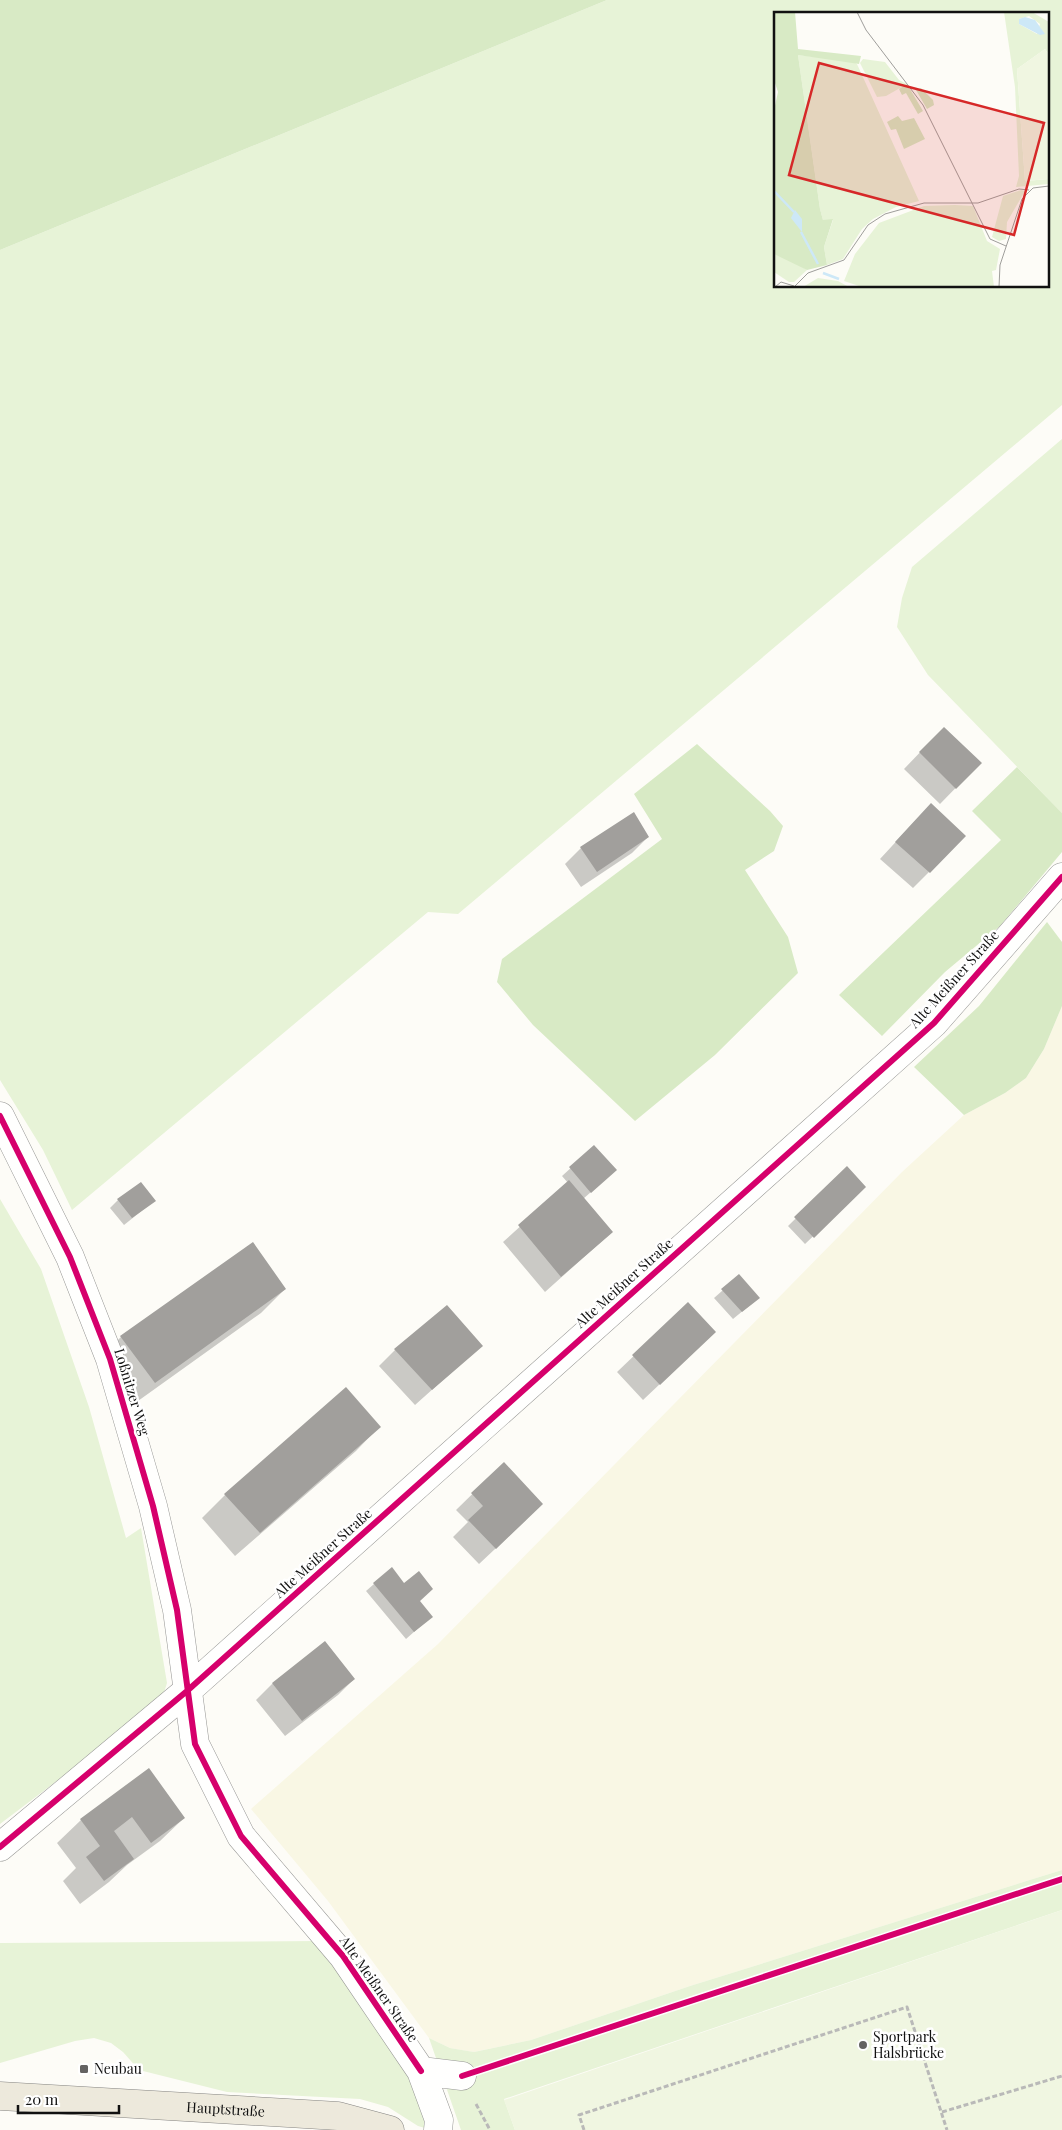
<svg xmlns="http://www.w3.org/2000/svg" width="1062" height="2130" font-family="'Playfair Display',serif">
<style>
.farmland{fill:#f9f7e4}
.green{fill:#e7f3d7;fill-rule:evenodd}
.forest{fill:#d8eac5}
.pitch{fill:#f0f6e1}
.shadow{fill:#0003}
.building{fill:#a19f9c}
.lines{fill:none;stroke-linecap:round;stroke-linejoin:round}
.minor-casing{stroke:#979795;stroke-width:29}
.major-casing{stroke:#858482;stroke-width:29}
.path{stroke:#b9b9b8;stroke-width:3;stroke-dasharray:5 2.5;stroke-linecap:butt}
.minor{stroke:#fffffe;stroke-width:28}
.major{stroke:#ede9dc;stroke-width:28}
.cycleway-casing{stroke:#fff;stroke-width:9}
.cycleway{stroke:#d6006c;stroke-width:6}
.poi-dot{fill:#646362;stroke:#fff;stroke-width:2}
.labels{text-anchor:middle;stroke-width:5;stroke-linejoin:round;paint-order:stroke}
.street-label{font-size:14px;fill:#111;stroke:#fff}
.poi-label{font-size:14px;fill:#111;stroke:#fff;text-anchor:start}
.inset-river{fill:none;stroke:#cde8f7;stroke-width:2.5}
.inset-road{fill:none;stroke:#9f9e9b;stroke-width:1}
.view{fill:#d62828;fill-opacity:0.15;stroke:#d62828;stroke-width:2.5}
.inset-edge{fill:none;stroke:#111;stroke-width:2.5}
</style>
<rect width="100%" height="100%" fill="#fdfcf7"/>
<!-- farmland -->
<path class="farmland" d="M1062,1006V1870L690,1986L531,2040L474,2052L450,2048L429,2038L328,1901L251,1809L438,1644L902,1172L964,1115L1005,1093L1026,1078L1044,1049Z"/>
<!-- green -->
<path class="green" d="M607,0H1062V405L458,914L428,912L72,1210L43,1150L0,1080V250ZM776,14H1048V286H776Z
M1062,439V813L928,675L897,627L902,598L912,567Z
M0,1199L41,1269L89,1407L126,1538L141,1528L167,1683L161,1702L0,1824Z
M1062,1870V1910L504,2099L515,2130H461L429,2038L450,2048L474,2052L531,2040L690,1986Z
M318,1941L419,2092L428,2124L425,2128L418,2126L388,2107L360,2099L227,2092L139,2070L123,2052L111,2043L94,2038L75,2041L0,2063V1943Z"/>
<!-- forest -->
<path class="forest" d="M0,0H607L0,250Z
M697,744L770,811L783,826L774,851L745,870L788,937L798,973L715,1055L635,1121L533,1025L497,982L502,959L662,839L634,794Z
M1017,767L1062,813V852L1000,926L945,972L882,1036L839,995L1001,840L972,811Z
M1047,922L1062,942V1006L1044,1049L1026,1078L1005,1093L964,1115L914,1067L979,1006Z"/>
<!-- pitch -->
<path class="pitch" d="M1062,1910V2130H515L504,2100Z"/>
<!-- shadow -->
<path class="shadow" d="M928,744L980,763L940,804L904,769Z
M915,821L929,872L913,888L880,859Z
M648,837L632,853L581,887L565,864L581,848Z
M594,1147L607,1178L583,1199L612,1232L545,1292L503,1242L568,1183L562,1176Z
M847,1168L865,1187L805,1244L788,1226Z
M118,1200L154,1201L124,1225L110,1208Z
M739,1276L750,1305L733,1319L714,1298Z
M285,1289L261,1313L131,1406L97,1360L121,1337Z
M688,1304L698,1348L643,1400L617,1372Z
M481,1346L415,1405L379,1366L395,1350Z
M379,1427L356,1451L235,1556L202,1518L225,1495Z
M504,1463L526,1520L479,1564L453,1537L468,1522L456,1510Z
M374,1584L419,1601L423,1624L406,1639L366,1591Z
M325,1642L354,1679L338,1695L285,1736L256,1700L272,1684Z
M149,1770L184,1818L160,1841L127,1865L109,1882L80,1904L63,1881L76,1868L57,1843L81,1820Z"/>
<!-- building -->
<path class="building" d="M944,727L982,763L956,789L919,752Z
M931,803L966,836L930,873L895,842Z
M634,812L649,837L597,872L580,847Z
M594,1145L617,1170L591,1193L569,1167Z
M847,1166L866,1187L814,1238L794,1217Z
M569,1180L613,1232L561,1277L518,1225Z
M141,1182L156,1201L132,1218L117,1199Z
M253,1242L286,1289L155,1383L120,1336Z
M739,1274L760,1298L742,1312L721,1289Z
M688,1302L716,1332L660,1385L632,1355Z
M447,1305L483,1346L432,1390L394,1349Z
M346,1387L381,1427L260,1533L224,1494Z
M504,1462L543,1504L496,1549L468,1520L483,1506L471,1493Z
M392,1567L404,1583L419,1571L433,1589L420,1601L433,1617L414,1632L373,1583Z
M325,1641L355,1679L302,1721L272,1683Z
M149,1768L185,1818L151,1843L132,1817L114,1831L134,1859L104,1881L86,1857L100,1846L80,1819Z"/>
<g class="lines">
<defs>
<path id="minor" d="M0,1116L70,1257L110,1359L153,1506L177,1610L195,1744L241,1836L343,1956L421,2071L439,2120L438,2130
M0,1847L187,1691L934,1023L1062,877
M421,2071L462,2076"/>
<g id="major">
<path id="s1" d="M0,2096L338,2116L390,2130"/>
</g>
</defs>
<!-- minor casing -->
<use href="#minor" class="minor-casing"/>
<!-- major casing -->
<use href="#major" class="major-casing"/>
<!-- path -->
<path class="path" d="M476,2104L490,2130
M942,2112L1062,2076
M584,2130L579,2115L907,2007L947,2130"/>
<!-- minor -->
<use href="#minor" class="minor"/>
<!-- major -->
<use href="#major" class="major"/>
<defs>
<path id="cycleway" d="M0,1116L70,1257L110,1359L153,1506L177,1610L195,1744L241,1836L343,1956L421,2071
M0,1847L187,1691L934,1023L1062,877
M462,2076L1062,1879"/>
</defs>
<!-- cycleway casing -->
<use href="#cycleway" class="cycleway-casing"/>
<!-- cycleway -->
<use href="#cycleway" class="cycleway"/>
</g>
<!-- markers -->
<g class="poi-dot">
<circle cx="863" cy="2045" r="5"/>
<rect x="79" y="2064" width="10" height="10" rx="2.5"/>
</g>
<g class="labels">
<!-- street labels -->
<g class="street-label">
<text transform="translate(954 979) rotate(-48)" y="5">Alte Meißner Straße</text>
<text transform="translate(624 1283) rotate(-42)" y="5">Alte Meißner Straße</text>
<text transform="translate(132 1392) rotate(73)" y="5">Loßnitzer Weg</text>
<text transform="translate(323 1553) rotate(-42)" y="5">Alte Meißner Straße</text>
<text transform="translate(379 1989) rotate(55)" y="5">Alte Meißner Straße</text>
<text dy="5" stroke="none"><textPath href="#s1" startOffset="226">Hauptstraße</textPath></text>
</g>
<!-- poi labels -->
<g class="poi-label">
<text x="873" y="2042">Sportpark<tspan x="873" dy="16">Halsbrücke</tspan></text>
<text x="94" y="2074">Neubau</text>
</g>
</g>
<!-- overview -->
<g transform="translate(774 12)">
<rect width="275" height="275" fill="#fdfcf7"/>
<path d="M230,0H258L275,10V43L271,37L243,57L251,169L275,167V172L242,175L245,164L241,75ZM255,4L266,12L263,22L245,12V7ZM24,43L78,49L83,52L145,189L122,195L99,207L88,217L69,247L53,253L50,235L59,208H49L46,197ZM89,47L111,50L125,68L133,72L112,84L103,85L86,51ZM247,178L251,179L233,210L232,227L225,229L218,225L229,184ZM181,193L199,194L213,229L226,237L222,258L218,259L220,275H88L70,269L81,242L105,211L150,194ZM0,242L19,249L33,258L20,270H15L0,260ZM44,266L64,269L75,275H29Z" fill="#e7f3d7" fill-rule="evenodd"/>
<path d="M0,0H21L24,37L87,44L85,52L24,43L46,197L49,208L59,207L50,235L53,253L33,258L0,242V98L4,80L0,68ZM133,72L149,99L144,102L132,81L128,83L125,77ZM147,76L159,88L160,93L153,97L142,78ZM124,104L128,109L140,106L151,127L130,137L122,117L117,118L113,110Z" fill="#d8eac5"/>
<path d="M271,37L275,43V167L251,169L243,57Z" fill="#f0f6e1"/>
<path d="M251,5L261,8L271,22L266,23L245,12V7ZM21,198L28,207V220L17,206Z" fill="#cde8f7"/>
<path class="inset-river" d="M0,179L20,200M27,220L44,252M49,261L65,267"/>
<path class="inset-road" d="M83,0L92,18L149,93L216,227L232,234M1,275L7,270L20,274M20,275L34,261L70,248L94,213L111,202L150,191H204L245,177L255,178M225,275L226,253L248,187L259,176L275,174"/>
<path class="view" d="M45,51L270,111L240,223L15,163Z"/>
<rect width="275" height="275" class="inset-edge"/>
</g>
<!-- scale -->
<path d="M18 2105v8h101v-8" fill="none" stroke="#111111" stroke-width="2.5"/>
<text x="25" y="2105" font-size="15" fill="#111111" stroke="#ffffff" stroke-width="4" paint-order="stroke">20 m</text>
</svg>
